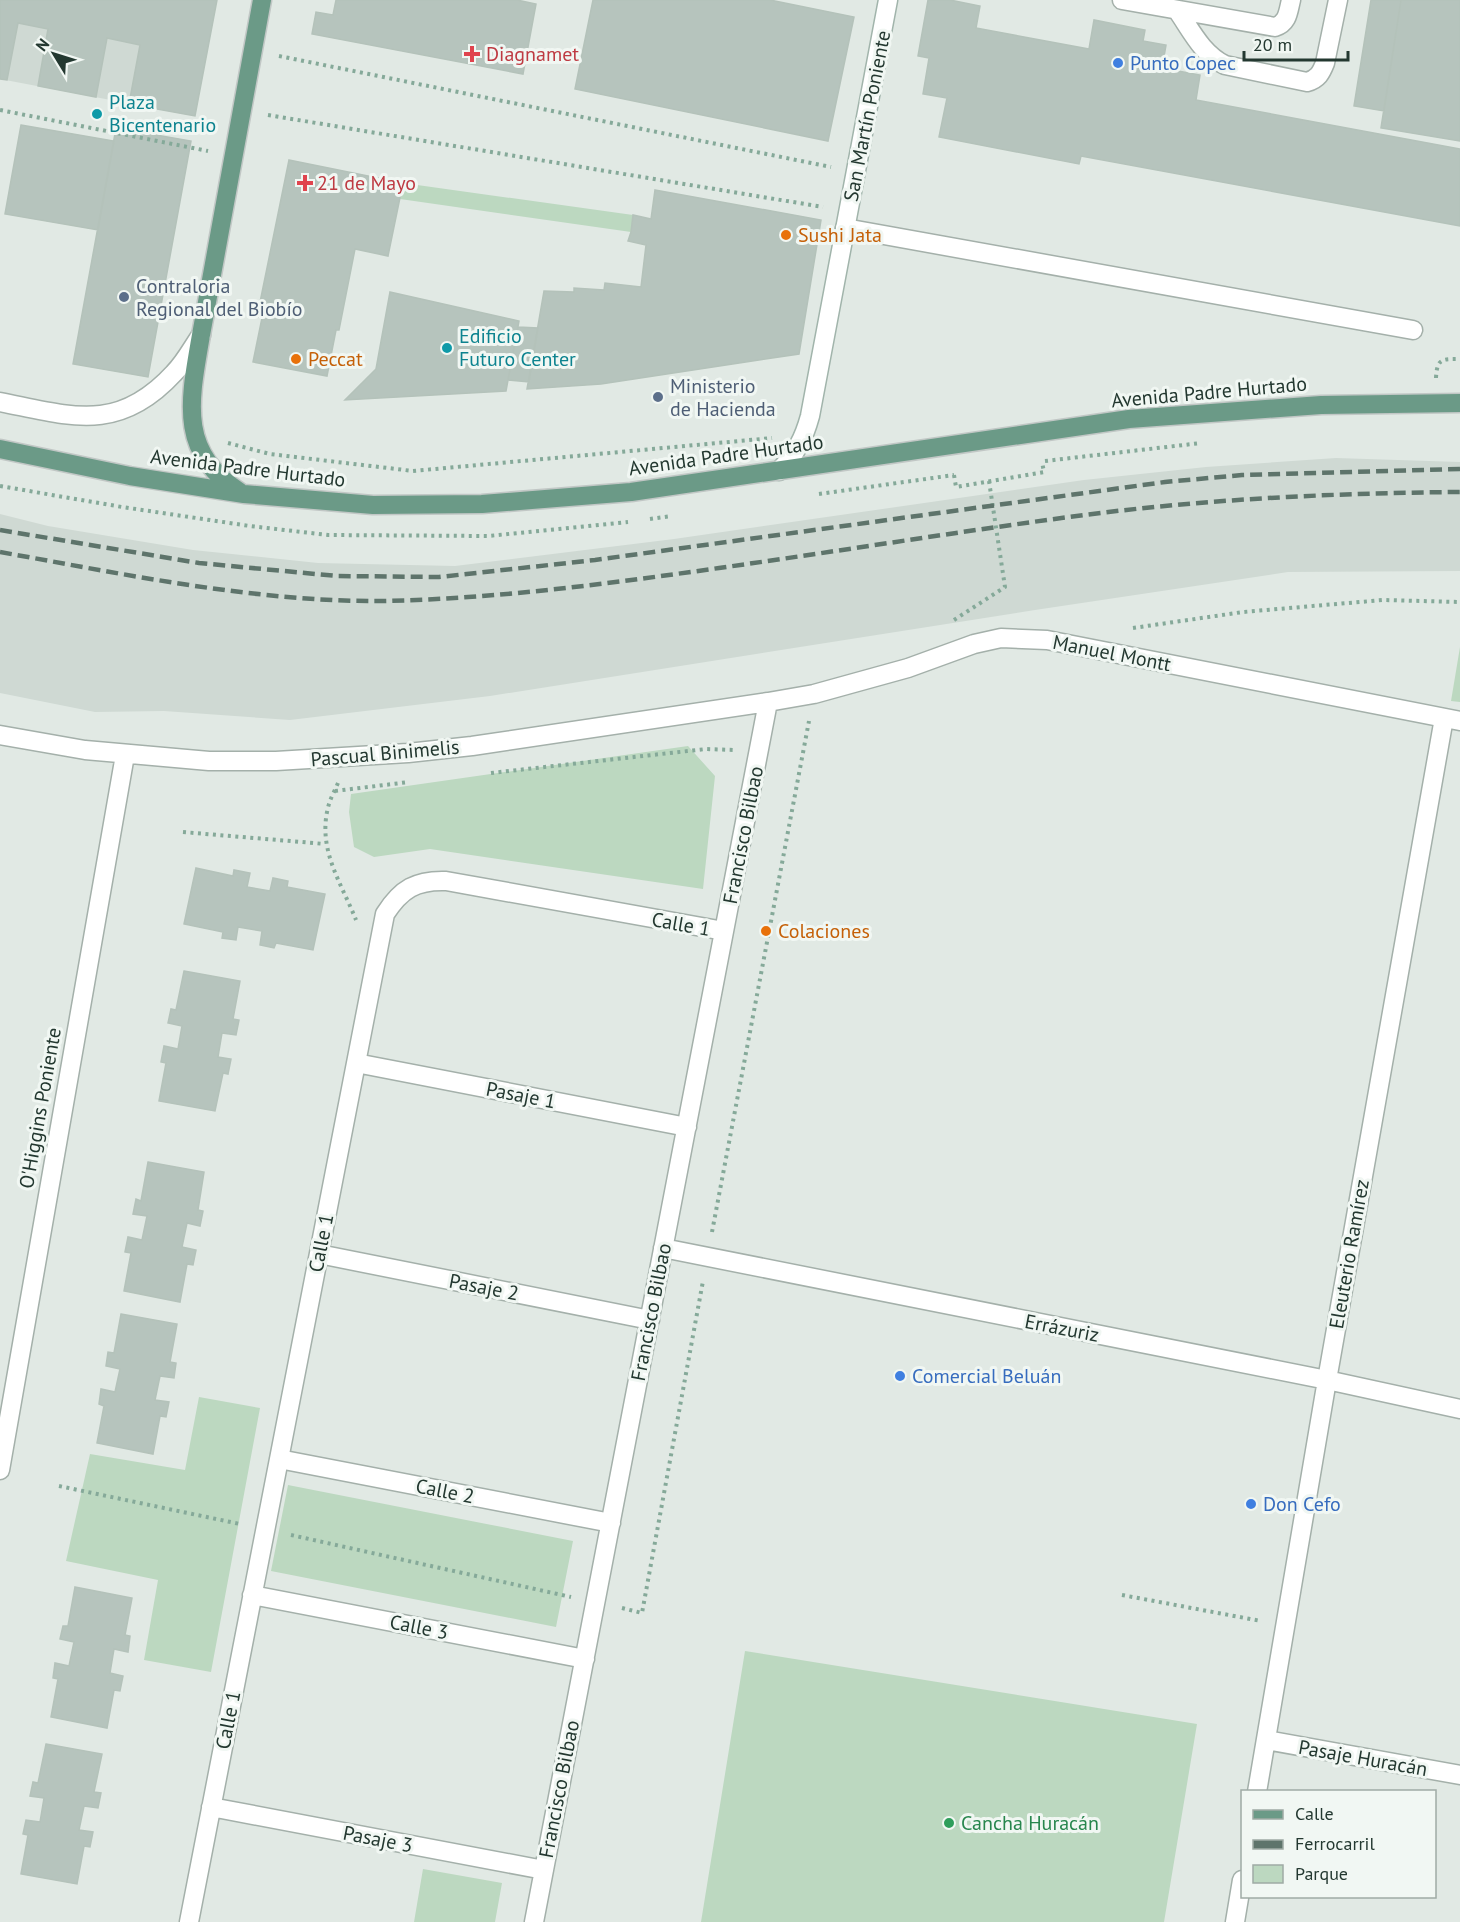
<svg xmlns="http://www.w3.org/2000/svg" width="1460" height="1922" font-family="'PT Sans',sans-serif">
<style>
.built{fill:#cfd9d3}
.green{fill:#bcd8c0}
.building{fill:#b6c4bd;stroke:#b4c2ba;stroke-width:1.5}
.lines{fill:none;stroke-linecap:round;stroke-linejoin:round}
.service-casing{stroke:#a4b0aa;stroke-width:21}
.minor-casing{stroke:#a4b0aa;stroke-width:21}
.secondary-casing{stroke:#a1b4ab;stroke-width:21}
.primary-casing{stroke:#c1c7c5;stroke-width:21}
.path{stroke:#85a999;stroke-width:4;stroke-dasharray:3 4.5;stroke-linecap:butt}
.service{stroke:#fff;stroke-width:18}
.minor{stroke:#fff;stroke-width:18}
.secondary{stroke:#fff;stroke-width:18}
.primary{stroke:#6b9a87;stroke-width:18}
.rail{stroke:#5e746b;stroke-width:4.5;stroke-dasharray:12 6;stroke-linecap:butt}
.health-dot{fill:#e0444e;stroke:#f1f7f3;stroke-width:2}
.shop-dot{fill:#3f7fe0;stroke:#f1f7f3;stroke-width:2}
.culture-dot{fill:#0f9aa8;stroke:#f1f7f3;stroke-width:2}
.food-dot{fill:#e8710a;stroke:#f1f7f3;stroke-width:2}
.service-dot{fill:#5c6f8a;stroke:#f1f7f3;stroke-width:2}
.leisure-dot{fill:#2e9e5b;stroke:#f1f7f3;stroke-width:2}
.labels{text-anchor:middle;stroke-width:6;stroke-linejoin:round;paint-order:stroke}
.health-label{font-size:20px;fill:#be3a42;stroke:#f1f7f3;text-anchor:start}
.shop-label{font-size:20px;fill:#366cbe;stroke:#f1f7f3;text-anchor:start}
.culture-label{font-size:20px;fill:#0d838f;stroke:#f1f7f3;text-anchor:start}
.street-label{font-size:20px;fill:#233830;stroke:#f1f7f3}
.food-label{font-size:20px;fill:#c56008;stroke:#f1f7f3;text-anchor:start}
.service-label{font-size:20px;fill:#4e5e75;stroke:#f1f7f3;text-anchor:start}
.leisure-label{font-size:20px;fill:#27864d;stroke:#f1f7f3;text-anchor:start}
</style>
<rect width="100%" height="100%" fill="#e1e9e4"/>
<!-- built -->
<path class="built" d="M0,0H217L195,116L0,79Z
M1336,458L1460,462V571L1288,572L1035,610L490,696L290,720L164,711L95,712L0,693V514L48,526L193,550L318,563L455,566L674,539L1084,480L1206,467Z"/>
<!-- green -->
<path class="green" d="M403,183L633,215L631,232L400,199Z
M1460,647V702L1451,701Z
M688,746L715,776L703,889L430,849L374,857L354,847L349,812L351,794Z
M199,1397L260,1408L211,1672L144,1660L158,1580L66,1561L90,1454L185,1470Z
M288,1485L573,1541L556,1627L271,1571Z
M745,1651L1197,1724L1164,1922H701Z
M423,1869L502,1883L495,1922H414Z"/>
<!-- building -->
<path class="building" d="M0,0H217L195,116L129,104L140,45L107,38L96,97L38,86L48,29L18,23L7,80L0,79Z
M336,0H517L536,4L523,74L312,34L316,12L333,15Z
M593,0H770L854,17L828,141L575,89Z
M928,0H950L980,6L976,28L1089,49L1094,20L1145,30L1143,41L1166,45L1162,68L1200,75L1196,100L1460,149V226L1081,156L1079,164L939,137L947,98L923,94L929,58L918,56Z
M1371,0H1401L1384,111L1354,106Z
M1401,0H1460V141L1381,128Z
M21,125L114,141L98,230L5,214Z
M116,128L191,141L148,377L73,364Z
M289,160L403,183L388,256L355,249L339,330H336L327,376L253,362L262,318L257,317Z
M655,190L821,220L799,354L601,384L527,389L544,291L574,292V288L604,290L605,283L641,287L646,245L628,241L631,232L633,215L651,219Z
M390,292L519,321L506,391L345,400L376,369Z
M518,327L538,328L529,382L508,380Z
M196,868L233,876L234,870L250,873L247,887L270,891L273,878L288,881L287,887L325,894L313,950L276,943L274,948L260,945L262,931L238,927L236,940L222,938L223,932L184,924Z
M184,971L240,981L233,1019L239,1020L236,1035L222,1033L218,1057L231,1059L228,1074L223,1073L215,1111L159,1101L166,1063L161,1062L164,1046L178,1049L182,1026L168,1023L171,1009L176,1010Z
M148,1162L204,1172L198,1210L203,1211L200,1226L187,1223L182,1247L196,1250L193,1265L187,1264L180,1302L124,1291L131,1253L125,1252L128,1237L142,1240L147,1216L133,1214L136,1199L141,1201Z
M121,1314L177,1324L170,1362L176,1363L174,1378L160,1376L155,1400L169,1402L166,1417L160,1416L153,1454L97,1443L104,1406L99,1404L101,1389L115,1392L120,1369L106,1366L108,1352L114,1353Z
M75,1587L132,1598L125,1635L130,1636L128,1652L114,1649L110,1673L123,1676L120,1691L114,1690L107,1728L51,1717L58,1679L53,1678L55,1663L69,1666L74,1642L60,1639L63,1626H68Z
M46,1744L102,1754L94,1792L101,1793L98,1808L84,1806L79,1830L93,1832L90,1847L84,1846L77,1884L21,1874L28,1835L23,1834L26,1820L40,1822L44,1798L30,1796L33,1782L38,1783Z"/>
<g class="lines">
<defs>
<path id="service" d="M1122,0L1275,27C1288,23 1288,12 1291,0
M1177,10C1191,30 1202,54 1225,65L1307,82C1318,79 1321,73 1325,63L1338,0
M845,228L1413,330"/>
<path id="minor" d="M0,402C71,416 118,434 174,373C185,362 192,348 201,335
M0,735L85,750L209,761H276L408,753L472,746L768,702L814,694L908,668L974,644L1001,638L1047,640L1460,721
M356,1063L687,1127
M663,1248L1327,1380L1460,1409
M319,1254L650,1320
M279,1459L611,1523
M0,1470L125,755
M252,1595L585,1659
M1266,1740L1460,1775
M1257,1792L1327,1380L1444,718
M211,1807L544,1870
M189,1922L385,914C401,889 416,880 446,881L724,931
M534,1922L768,702
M1235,1922L1242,1880"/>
<path id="secondary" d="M779,471C796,454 804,438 810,416L888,0"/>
<path id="primary" d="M0,449L130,476L244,494L373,505L482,504L631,492L1129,419L1321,405L1460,403
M240,492C177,452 190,399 201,335L262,0"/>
</defs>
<!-- service casing -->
<use href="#service" class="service-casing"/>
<!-- minor casing -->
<use href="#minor" class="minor-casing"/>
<!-- secondary casing -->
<use href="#secondary" class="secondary-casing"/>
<!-- primary casing -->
<use href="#primary" class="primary-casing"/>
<!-- path -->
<path class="path" d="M279,56L831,167
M0,110L208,151
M268,115L823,207
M1436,378C1437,358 1442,359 1460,359
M228,443L270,454L413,471L772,438
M1045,461L1201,443
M954,475L956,487L1044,472L1042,462
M0,486L122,507L250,526L328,535L488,536L628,522
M819,494L954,475
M650,519L672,516
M954,620L1005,587L989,481
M1133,628L1243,612L1383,600L1460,602
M491,773L706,749L734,750
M338,783C335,790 331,797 329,804C316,848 341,882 356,920
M335,791L409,782
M183,832L325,844
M712,1232L809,721
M59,1486L240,1524
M291,1535L571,1597
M1122,1595L1261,1621
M622,1608L642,1613L703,1281"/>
<!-- service -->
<use href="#service" class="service"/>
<!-- minor -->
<use href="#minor" class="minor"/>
<!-- secondary -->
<use href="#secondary" class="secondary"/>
<!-- primary -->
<use href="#primary" class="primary"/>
<!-- rail -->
<path class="rail" d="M0,530L199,563L337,576L439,577L595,560L1165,482L1242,475L1460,469
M0,552C123,574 256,602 381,601C494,599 606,584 719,568C840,551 962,531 1084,515C1209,499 1334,493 1460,492"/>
</g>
<!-- markers -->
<g class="health-dot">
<path d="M469 45h6v6h6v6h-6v6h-6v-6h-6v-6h6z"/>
<path d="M302 174h6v6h6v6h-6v6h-6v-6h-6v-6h6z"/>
</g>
<g class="shop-dot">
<circle cx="1118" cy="63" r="6"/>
<circle cx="900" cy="1376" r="6"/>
<circle cx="1251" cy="1504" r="6"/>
</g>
<g class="culture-dot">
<circle cx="97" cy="114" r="6"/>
<circle cx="447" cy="348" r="6"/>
</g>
<g class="food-dot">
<circle cx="786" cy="235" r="6"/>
<circle cx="296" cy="359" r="6"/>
<circle cx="766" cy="931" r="6"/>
</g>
<g class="service-dot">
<circle cx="124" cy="297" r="6"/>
<circle cx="658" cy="397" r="6"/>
</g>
<circle class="leisure-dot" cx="949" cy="1823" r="6"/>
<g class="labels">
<!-- health labels -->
<g class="health-label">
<text x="486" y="61">Diagnamet</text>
<text x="317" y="190">21 de Mayo</text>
</g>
<!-- shop labels -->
<g class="shop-label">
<text x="1130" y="70">Punto Copec</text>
<text x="912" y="1383">Comercial Beluán</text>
<text x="1263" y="1511">Don Cefo</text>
</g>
<!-- culture labels -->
<g class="culture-label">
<text x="109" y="109">Plaza<tspan x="109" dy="23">Bicentenario</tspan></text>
<text x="459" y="343">Edificio<tspan x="459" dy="23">Futuro Center</tspan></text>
</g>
<!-- street labels -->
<g class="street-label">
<text transform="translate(867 116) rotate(-79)" y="7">San Martín Poniente</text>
<text transform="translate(1209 392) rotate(-5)" y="7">Avenida Padre Hurtado</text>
<text transform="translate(726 455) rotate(-8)" y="7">Avenida Padre Hurtado</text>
<text transform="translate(248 468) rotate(7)" y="7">Avenida Padre Hurtado</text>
<text transform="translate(1112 653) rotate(11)" y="7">Manuel Montt</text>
<text transform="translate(385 753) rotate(-5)" y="7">Pascual Binimelis</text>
<text transform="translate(743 835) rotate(-79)" y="7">Francisco Bilbao</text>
<text transform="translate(681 924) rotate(10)" y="7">Calle 1</text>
<text transform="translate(521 1095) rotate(11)" y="7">Pasaje 1</text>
<text transform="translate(40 1108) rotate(-80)" y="7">O'Higgins Poniente</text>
<text transform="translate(321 1243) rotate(-79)" y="7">Calle 1</text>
<text transform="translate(1349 1254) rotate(-80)" y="7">Eleuterio Ramírez</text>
<text transform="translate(484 1287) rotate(11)" y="7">Pasaje 2</text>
<text transform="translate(651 1312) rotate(-79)" y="7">Francisco Bilbao</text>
<text transform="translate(1062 1328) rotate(11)" y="7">Errázuriz</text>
<text transform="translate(445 1491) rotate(11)" y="7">Calle 2</text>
<text transform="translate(419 1627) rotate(11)" y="7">Calle 3</text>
<text transform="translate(228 1720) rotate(-79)" y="7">Calle 1</text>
<text transform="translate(1363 1758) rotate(10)" y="7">Pasaje Huracán</text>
<text transform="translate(559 1789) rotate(-79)" y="7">Francisco Bilbao</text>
<text transform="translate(378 1839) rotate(11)" y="7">Pasaje 3</text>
</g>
<!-- food labels -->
<g class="food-label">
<text x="798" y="242">Sushi Jata</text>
<text x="308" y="366">Peccat</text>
<text x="778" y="938">Colaciones</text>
</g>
<!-- service labels -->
<g class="service-label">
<text x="136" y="293">Contraloria<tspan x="136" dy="23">Regional del Biobío</tspan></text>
<text x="670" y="393">Ministerio<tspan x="670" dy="23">de Hacienda</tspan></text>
</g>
<!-- leisure labels -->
<g class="leisure-label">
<text x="961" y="1830">Cancha Huracán</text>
</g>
</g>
<!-- legend -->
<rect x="1241" y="1790" width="195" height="108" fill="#f1f7f3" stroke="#9faba5" stroke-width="1.5"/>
<rect x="1253" y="1810" width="30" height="9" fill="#6b9a87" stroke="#9faba5" stroke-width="1.5"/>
<text x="1295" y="1820" font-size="18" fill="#233830">Calle</text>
<rect x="1253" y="1840" width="30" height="9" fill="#5e746b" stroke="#9faba5" stroke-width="1.5"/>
<text x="1295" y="1850" font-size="18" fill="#233830">Ferrocarril</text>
<rect x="1253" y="1865" width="30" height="18" fill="#bcd8c0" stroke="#9faba5" stroke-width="1.5"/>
<text x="1295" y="1880" font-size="18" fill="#233830">Parque</text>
<!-- north arrow -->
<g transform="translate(54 54) rotate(308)" stroke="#f1f7f3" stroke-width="4.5" paint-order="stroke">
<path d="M0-4.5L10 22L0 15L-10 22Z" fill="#233830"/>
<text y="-9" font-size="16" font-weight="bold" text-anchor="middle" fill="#233830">N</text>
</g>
<!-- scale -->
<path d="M1244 51v9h104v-9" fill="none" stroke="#233830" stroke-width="3"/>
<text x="1253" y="51" font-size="18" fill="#233830" stroke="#f1f7f3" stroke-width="4.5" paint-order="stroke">20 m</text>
</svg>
